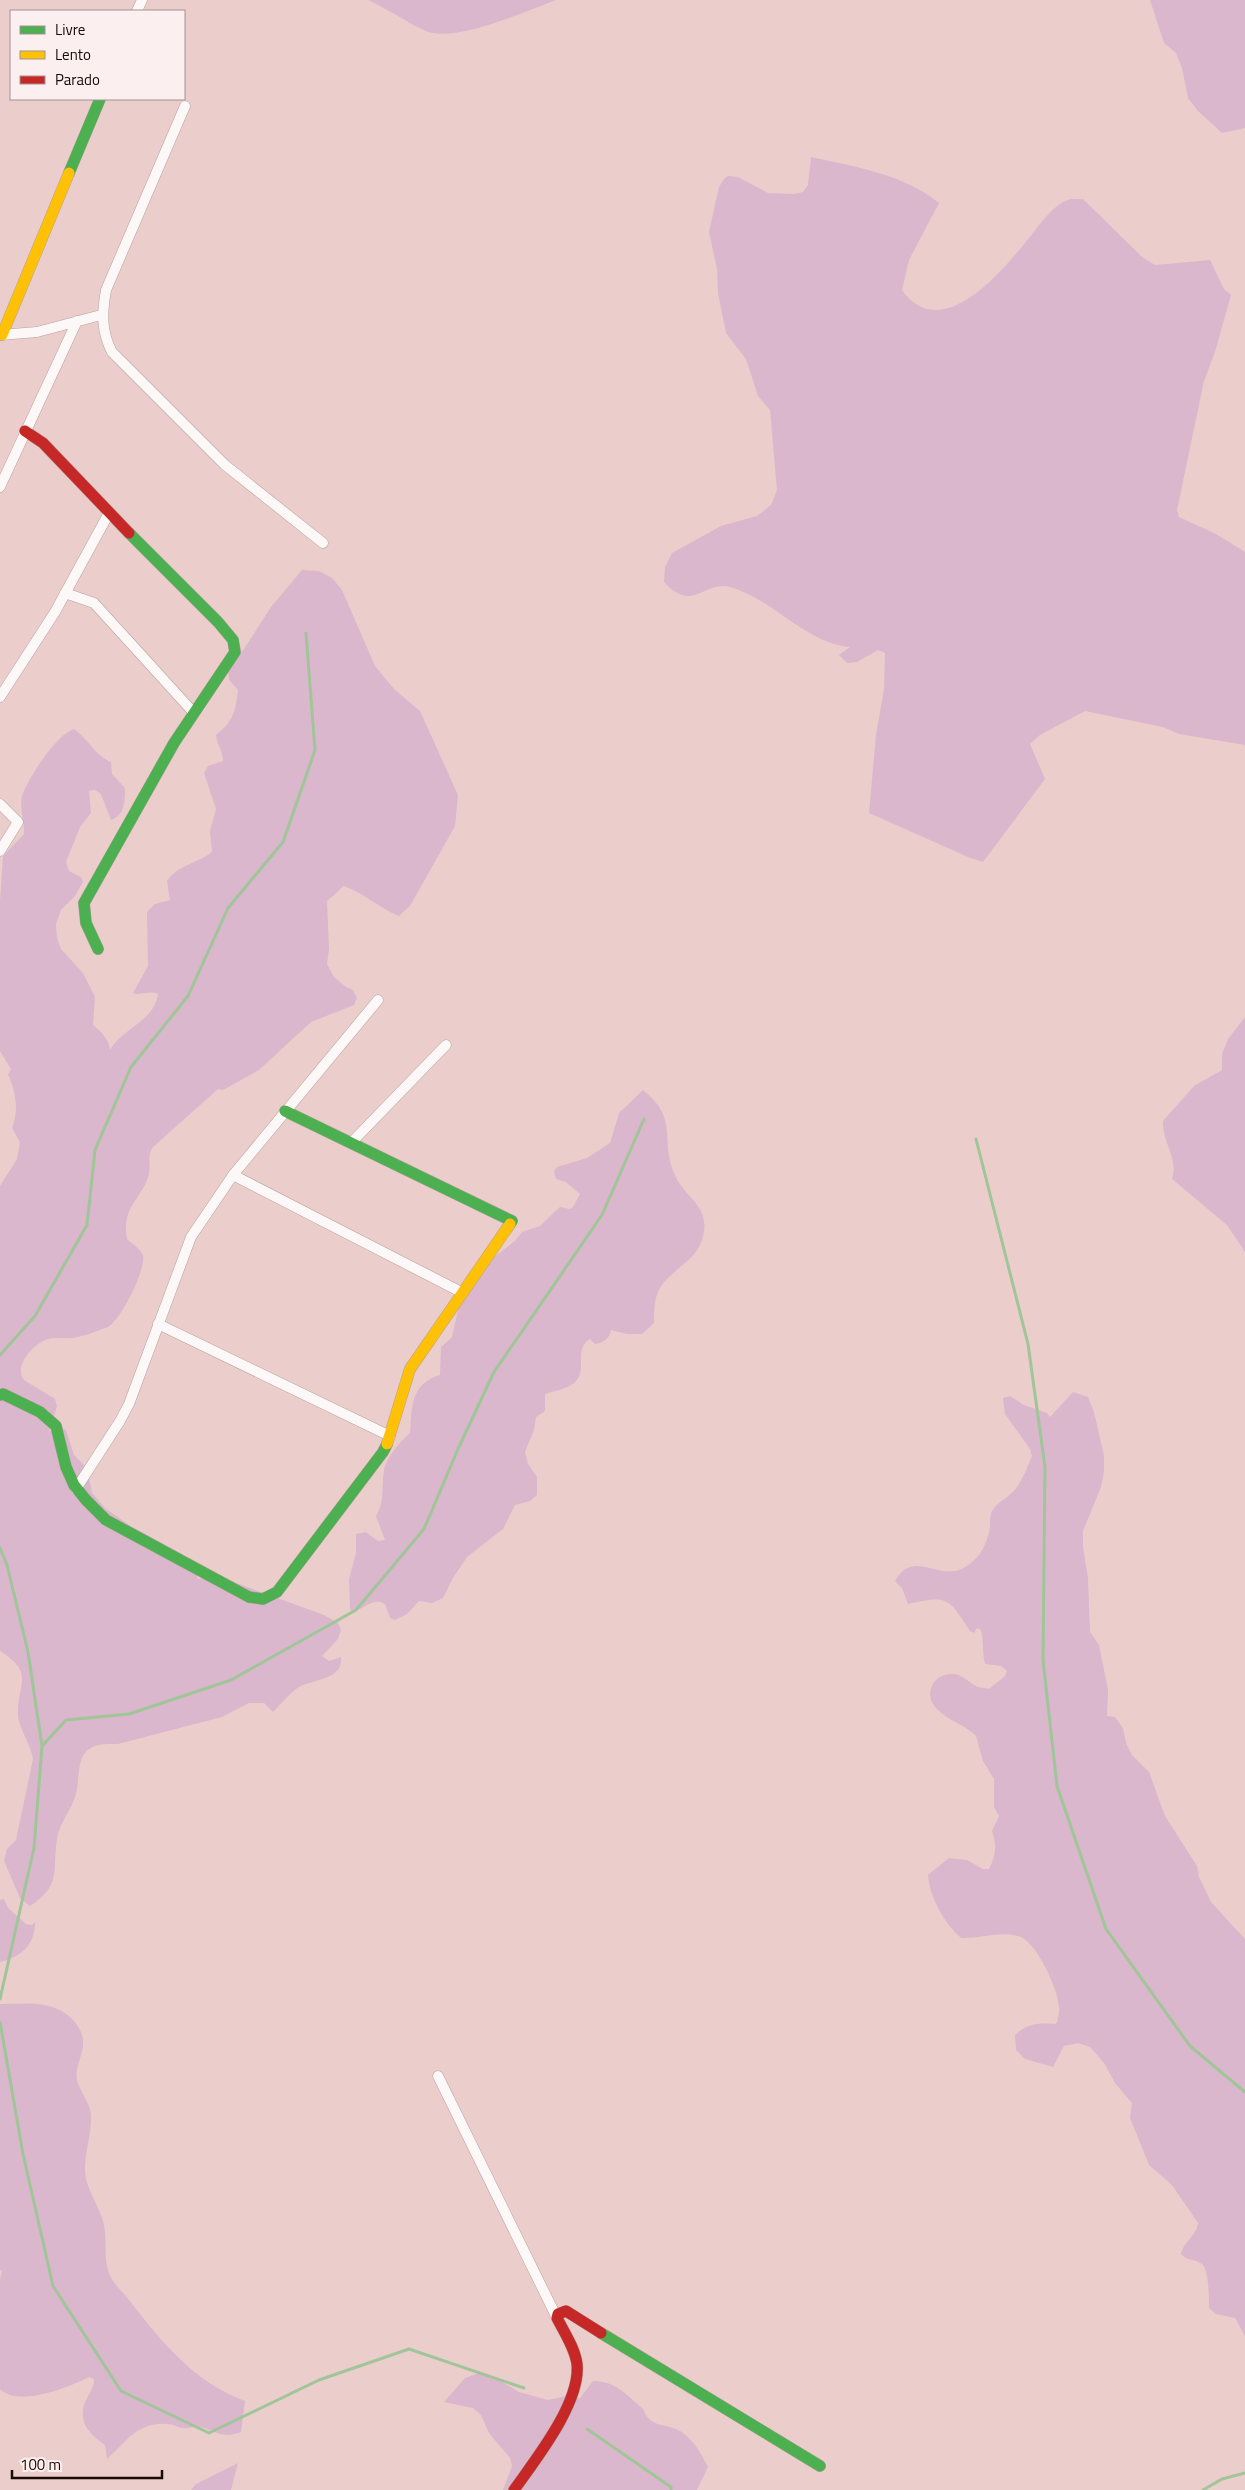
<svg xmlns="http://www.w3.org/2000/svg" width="1245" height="2490" font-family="'Titillium Web',sans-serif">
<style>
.green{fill:#dab7cc}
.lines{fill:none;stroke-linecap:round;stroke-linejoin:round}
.stream{stroke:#a0c599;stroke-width:3}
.street-casing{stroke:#b7a19e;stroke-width:11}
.fast-casing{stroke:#b7a19e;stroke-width:12}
.slow-casing{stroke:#b7a19e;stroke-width:12}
.jam-casing{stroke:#b7a19e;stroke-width:12}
.street{stroke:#fcf8f7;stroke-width:10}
.fast{stroke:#4caf50;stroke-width:11}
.slow{stroke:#ffc107;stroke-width:11}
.jam{stroke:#c62828;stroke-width:11}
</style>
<rect width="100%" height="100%" fill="#ebcecb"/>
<!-- green -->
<path class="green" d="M368,0H556C527,11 454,43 426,31C406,22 388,9 368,0Z
M1150,0H1245V128L1222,133L1198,111L1188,98L1182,68L1176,53L1164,43Z
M811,157C856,167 903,174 939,203L909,260L902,290C940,344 999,275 1025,243C1035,231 1053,204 1068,200C1072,198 1079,200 1083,199L1142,257L1155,265L1210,260L1224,289L1231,295L1215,352L1204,381L1177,510L1179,517L1216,534L1245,552V745L1179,734L1163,727L1085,711L1040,735L1030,744L1045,779L983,862L968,857L869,813L876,735L884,689L885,653L878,650L857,662L847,663L839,655L850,647C805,643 773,599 730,587C704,580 693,614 664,582L665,567L672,553L721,526L757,516L771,505L777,490L770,410L758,396L746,359L726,333L718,293L717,269L709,232L719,187L724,179L728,176L738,177L768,193L794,194L803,192L808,185Z
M302,570L319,571L332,578L342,590L375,666L395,690L420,711L458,795L455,826L410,906L399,916C379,908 364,893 344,886L327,901L329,949L327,964L334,977L346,987L353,990L357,998L354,1005L311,1022L259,1070L223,1090L218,1089L153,1147C147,1156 151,1164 149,1174C142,1200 121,1206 127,1239C132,1244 141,1249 143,1256C146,1270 120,1321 108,1327C97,1331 82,1337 71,1338C64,1339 54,1337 48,1339C34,1343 13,1366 24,1380L55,1399L57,1406L49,1432L60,1427L66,1430L74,1455L87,1468L92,1493L105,1508L129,1525L182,1554L193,1564L198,1579L217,1576L324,1615L338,1623L341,1630L338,1639L322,1656L329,1661L341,1657C344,1681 309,1679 296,1689C287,1696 280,1705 273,1712L264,1703H249L222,1717L118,1744C108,1744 96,1743 88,1750C76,1760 80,1780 76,1794C72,1810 59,1823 57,1839C52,1872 62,1885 30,1906L20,1898L4,1861L7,1849L16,1840L33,1759C31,1744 18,1727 18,1715C17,1682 36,1674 0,1651V1186L17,1159L20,1142L12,1128C19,1110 16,1092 8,1074L11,1069L0,1051V901L3,856L24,834C25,823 19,806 22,796C28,778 57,734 74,729C87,738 97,757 111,762L112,774L125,788C125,801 125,815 111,820L101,794L95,790L89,791L91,813L80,827L66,862L69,871L81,877L83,882L75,896L61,910L56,924L57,938L61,949L83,973L95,997L93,1025C102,1032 109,1040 110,1050C122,1028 154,1022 158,994C149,990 141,996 133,993L148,966L147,912L155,904L170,900L167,881C176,866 198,863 212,852L210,831L216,809L204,773L208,766L223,761C223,751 217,745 216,735C234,720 235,713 238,690L229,680L228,669L244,649L271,607Z
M1245,1017V1252L1227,1225L1172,1179C1179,1158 1162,1143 1163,1121L1194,1086L1222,1070V1054L1228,1039Z
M643,1090C679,1119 660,1137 674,1173C684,1199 713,1205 702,1240C695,1263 667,1271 658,1292C654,1301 654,1313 654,1323L642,1334H627L611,1330C610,1338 603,1343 595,1344L590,1339C573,1349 588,1371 575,1382C567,1389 555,1391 545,1394V1411L536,1417L534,1430L525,1452L528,1464L537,1477V1495L530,1501L515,1505L503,1529L467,1557L453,1578L443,1598L432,1603L419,1601L407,1614L395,1620L390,1618L385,1604C373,1597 365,1609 352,1612L350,1609L349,1579L356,1553V1534L366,1532L378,1541L385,1540L376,1516C385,1502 381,1487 384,1471C386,1457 400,1442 410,1433C412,1407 410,1384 440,1375L441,1347L452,1337L460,1301L489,1261L515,1241L522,1232L540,1226L560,1207L570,1209L573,1207L580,1194L566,1182L556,1179L554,1171L557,1167L587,1158L610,1143L619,1113Z
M1073,1392L1088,1397L1094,1412L1104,1456V1472L1101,1487L1083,1531V1547L1088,1578L1090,1632L1099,1645L1108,1690L1107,1716L1115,1717L1123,1728L1126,1743L1132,1755L1149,1772L1165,1816L1197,1866L1199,1877L1211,1902L1245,1939V2336L1235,2318L1216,2314L1209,2308C1209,2299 1209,2269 1202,2264C1195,2259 1187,2261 1181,2254C1184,2241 1197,2235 1198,2223L1172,2185L1149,2165L1130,2118L1132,2103L1115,2083L1104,2063L1090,2047L1078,2043L1064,2046L1053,2067L1025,2059L1016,2050L1015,2035C1028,2023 1038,2023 1055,2024L1057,2022C1058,2017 1060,2012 1059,2007C1058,1989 1036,1940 1018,1936C999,1931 980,1939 961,1938C944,1923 930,1898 928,1875L949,1858L967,1860L983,1869H989C996,1855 997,1846 992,1831L999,1816L994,1807V1779L983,1761L976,1736C965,1724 947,1721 935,1707C924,1694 933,1675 950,1674C963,1673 967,1682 978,1687C981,1688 986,1688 989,1689L1005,1676L1007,1671L1001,1666L985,1664C982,1653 984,1642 981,1630L977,1628L974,1633L970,1631C948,1598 949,1595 908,1604L902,1588L895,1581C913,1549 937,1580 961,1569C979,1561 987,1545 990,1527C990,1522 990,1515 992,1511C997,1502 1011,1496 1017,1487C1023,1478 1028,1466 1032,1456L1030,1449L1005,1414L1003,1398L1010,1396L1024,1405L1047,1413L1050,1417Z
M4,1899L8,1908L26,1924L32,1925L35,1922C35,1944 22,1957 0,1962V1900Z
M0,2004C25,2004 52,1999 72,2019C96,2044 73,2060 77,2080C80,2092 90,2102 91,2115C92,2136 82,2159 86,2179C90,2194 99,2207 103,2221C108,2236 103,2255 108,2270C111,2281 118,2287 125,2295C159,2338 191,2381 245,2401L241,2432C222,2439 218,2432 201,2427C196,2425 189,2429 182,2428C177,2427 173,2424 168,2424C136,2422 127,2442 107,2459L105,2445C90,2435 79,2424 84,2405C87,2396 94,2389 94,2379L89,2377C69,2387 19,2408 0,2389V2279L2,2271L0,2270Z
M479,2373L490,2375L519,2392L548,2400L566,2396L580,2398L593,2381C614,2380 627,2395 642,2408C645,2411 645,2415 648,2418C656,2426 666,2425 676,2429C692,2436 701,2453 708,2467L697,2490H503L512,2466L510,2458L489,2433L481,2415L473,2408L444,2402L465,2378Z
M238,2463L231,2490H191L196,2484Z"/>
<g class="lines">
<!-- stream -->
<path class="stream" d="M976,1139L1028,1344L1045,1467L1043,1660L1057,1786L1106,1929L1190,2046L1245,2092
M0,1355L35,1316L87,1225L95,1150L131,1067L188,996L228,908L283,842L315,750L306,633
M0,1548L7,1565L28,1652L42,1746L34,1848L0,1999
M42,1746L66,1720L129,1714L231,1680L356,1610L424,1529L458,1449L494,1372L602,1215L644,1119
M0,2022L23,2154L53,2286L121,2391L209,2433L319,2380L409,2349L524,2388
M587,2429L671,2487V2490
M1203,2490L1222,2479L1245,2473"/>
<defs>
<path id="street" d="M137,11L142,0
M185,106L106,290C102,313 101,331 112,352L225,465L323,543
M0,335L37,332L101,315
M0,487L77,321
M65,593L94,603L194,713
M0,697L55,612L109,513
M0,804L18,822L0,851
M351,1143L446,1045
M233,1175L461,1292
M158,1324L390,1436
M76,1489L120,1421L129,1404L191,1237L233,1175L378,1000
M438,2076L557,2318"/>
<path id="fast" d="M69,173L100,99
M98,949L86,923L84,903L174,743L235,652L233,640L218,622L129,533
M285,1111L512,1221L510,1224
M0,1395L3,1394L40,1412L56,1426L66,1467L74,1485L86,1500L106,1520L249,1597L263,1599L277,1592L383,1452L387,1444
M601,2333L820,2466"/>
<path id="slow" d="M2,335L69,173
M387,1444L410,1369L510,1224"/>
<path id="jam" d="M25,431L43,443L129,533
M514,2490C535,2460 581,2403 577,2364C575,2348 564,2332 557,2318L558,2314L566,2311L601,2333"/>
</defs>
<!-- street casing -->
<use href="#street" class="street-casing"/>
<!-- fast casing -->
<use href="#fast" class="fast-casing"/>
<!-- slow casing -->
<use href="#slow" class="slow-casing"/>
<!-- jam casing -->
<use href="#jam" class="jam-casing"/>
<!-- street -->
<use href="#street" class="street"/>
<!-- fast -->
<use href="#fast" class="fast"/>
<!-- slow -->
<use href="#slow" class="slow"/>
<!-- jam -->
<use href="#jam" class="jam"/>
</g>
<!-- legend -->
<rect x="10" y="10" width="175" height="90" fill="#fbf0ef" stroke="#a19492"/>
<rect x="20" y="26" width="25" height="8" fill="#4caf50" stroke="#a19492"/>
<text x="55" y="35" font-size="15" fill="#1a0907">Livre</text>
<rect x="20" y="51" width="25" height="8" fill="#ffc107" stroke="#a19492"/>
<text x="55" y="60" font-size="15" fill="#1a0907">Lento</text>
<rect x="20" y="76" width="25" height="8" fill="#c62828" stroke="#a19492"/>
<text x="55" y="85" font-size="15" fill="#1a0907">Parado</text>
<!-- scale -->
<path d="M12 2470v8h150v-8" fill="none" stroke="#1a0907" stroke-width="2.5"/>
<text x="20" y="2470" font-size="15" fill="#1a0907" stroke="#fbf0ef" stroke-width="4" paint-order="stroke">100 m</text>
</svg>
